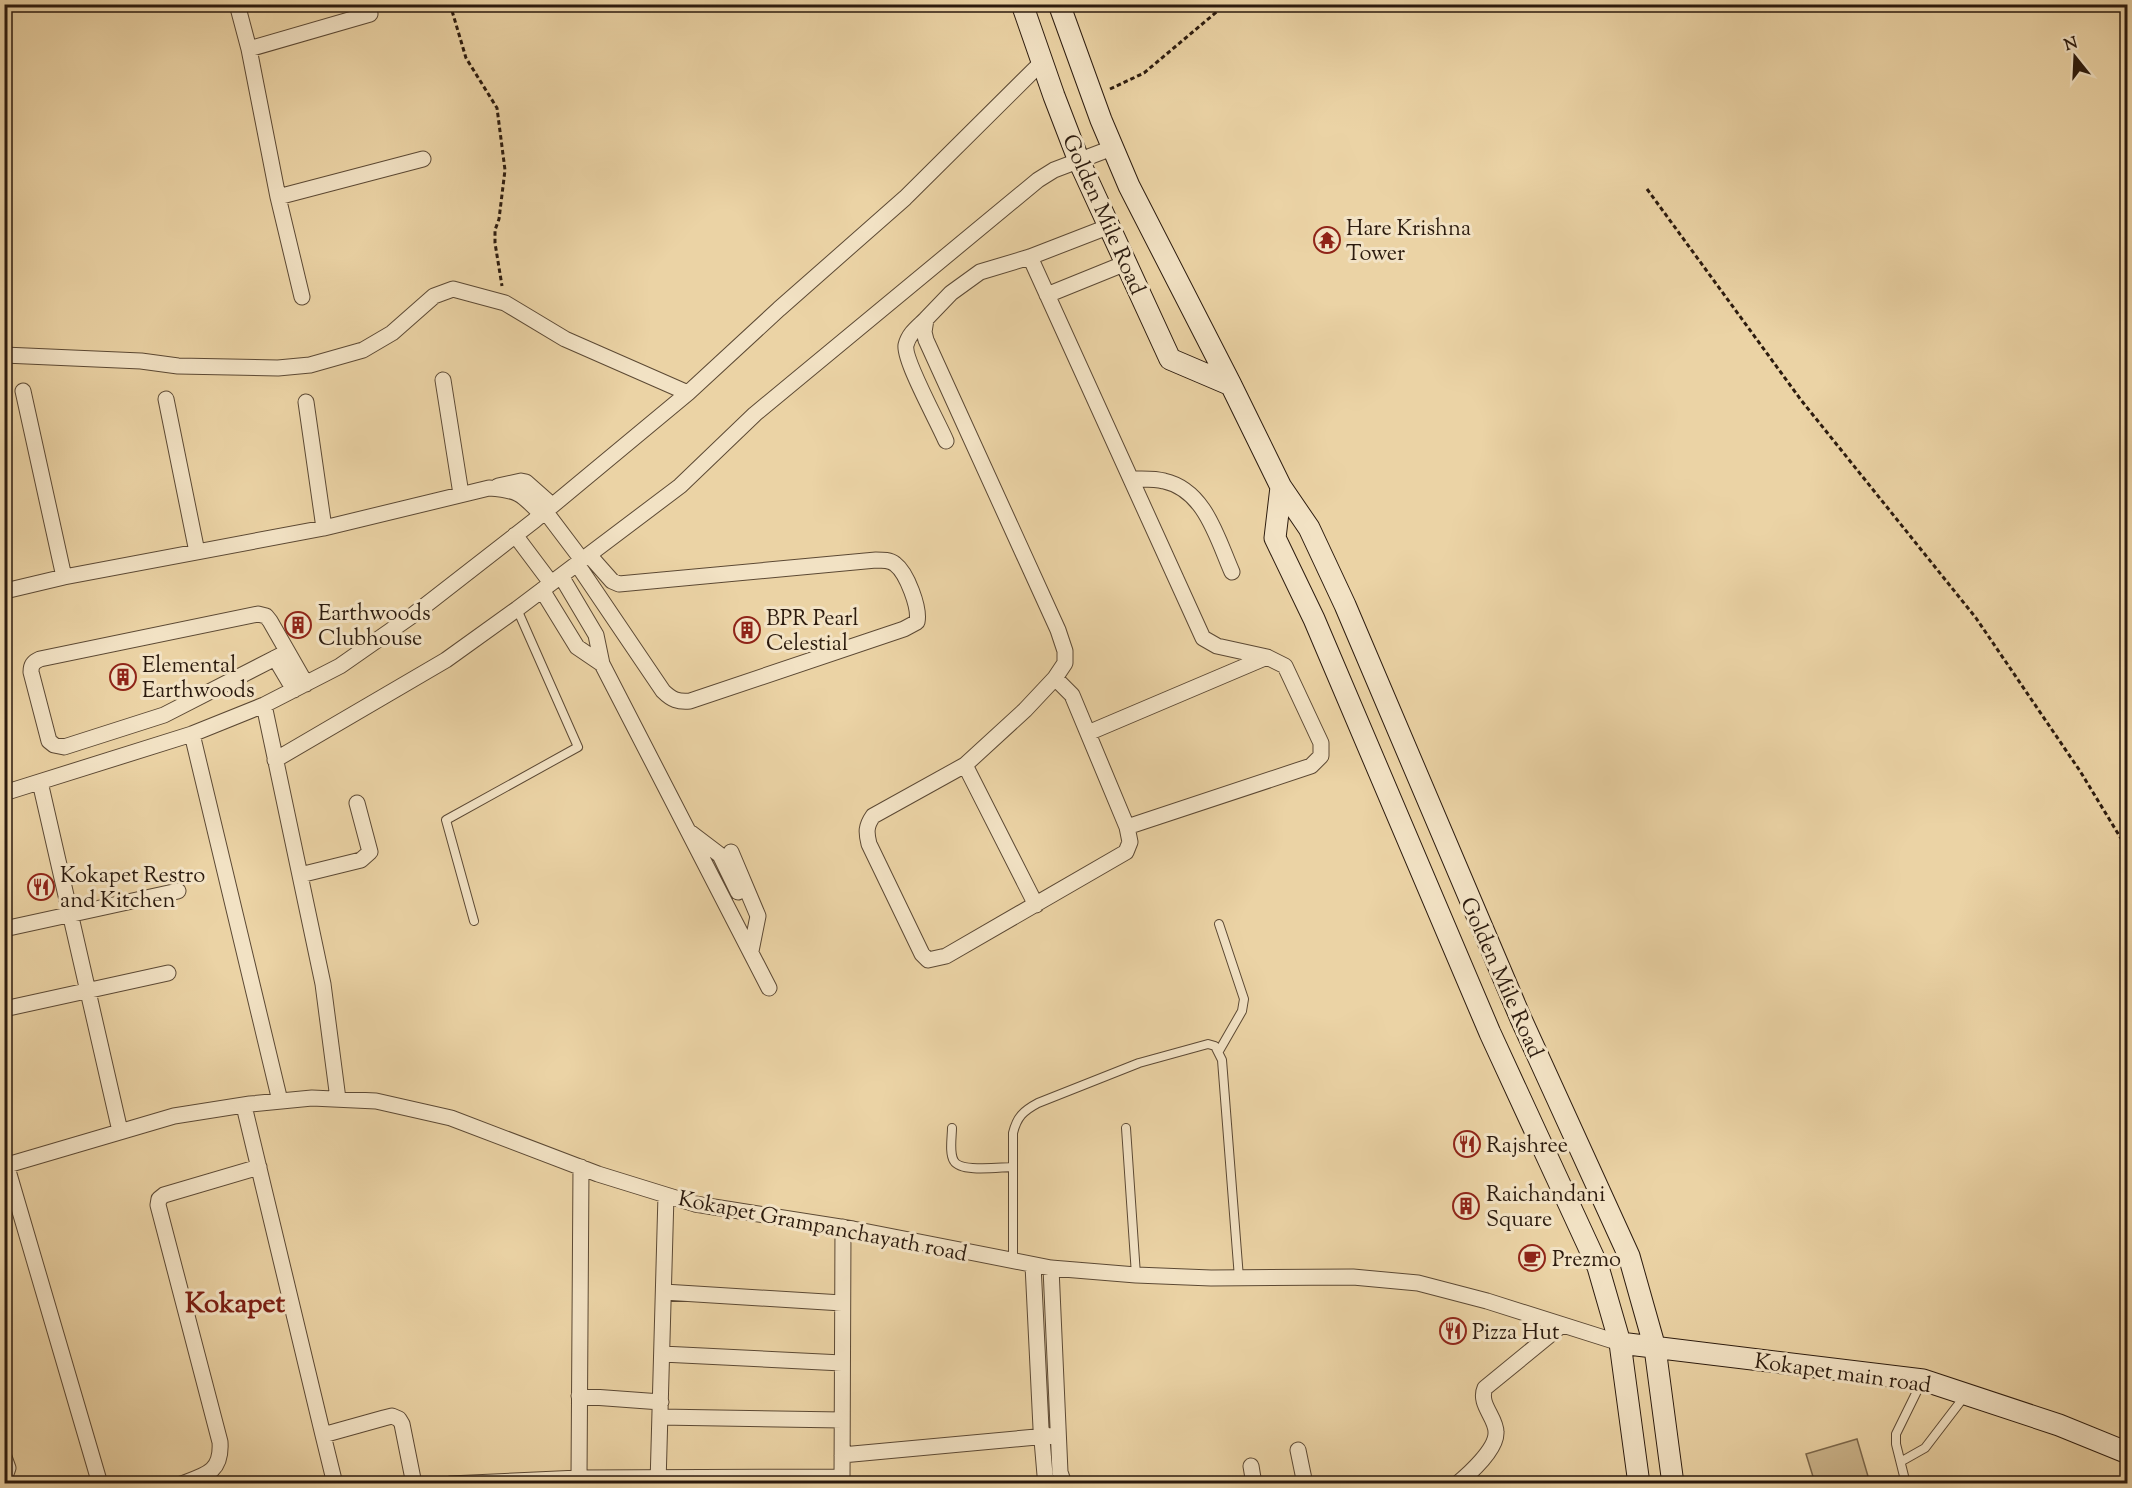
<svg xmlns="http://www.w3.org/2000/svg" width="2132" height="1488" font-family="'Sorts Mill Goudy',serif">
<style>
.green{fill:#cbb48b;stroke:#7c684c;stroke-width:1.5}
.lines{fill:none;stroke-linecap:round;stroke-linejoin:round}
.lane-casing{stroke:#5c4934;stroke-width:10}
.street-casing{stroke:#5c4934;stroke-width:17}
.secondary-casing{stroke:#2c1b0e;stroke-width:23}
.path{stroke:#2c1b0e;stroke-width:3;stroke-dasharray:4.5 3;stroke-linecap:butt}
.lane{stroke:#f2e2c4;stroke-width:8}
.street{stroke:#f2e2c4;stroke-width:15}
.secondary{stroke:#f2e2c4;stroke-width:21}
.labels{text-anchor:middle;stroke-width:6;stroke-linejoin:round;paint-order:stroke}
.street-label{font-size:22px;fill:#2c1b0e;stroke:#f2e2c4}
.poi-label{font-size:22px;fill:#2c1b0e;stroke:#f2e2c4;text-anchor:start}
.district-label{font-size:28px;font-weight:bold;fill:#7a1f14;stroke:#f2e2c4}
</style>
<rect width="100%" height="100%" fill="#ebd3a5"/>
<filter id="stains"><feTurbulence type="fractalNoise" baseFrequency=".00333" numOctaves="4"/><feColorMatrix values="0 0 0 0 .2 0 0 0 0 .09 0 0 0 0 .02 0 0 0 .5 -.17"/></filter>
<radialGradient id="worn" r=".72"><stop offset=".6" stop-color="#630" stop-opacity="0"/><stop offset="1" stop-color="#630" stop-opacity=".3"/></radialGradient>
<!-- green -->
<path class="green" d="M1857,1439L1870,1483H1815L1806,1454Z"/>
<g class="lines">
<defs>
<path id="lane" d="M474,921L446,820L578,747L517,609
M1219,924L1244,999L1242,1011L1219,1051
M952,1128C952,1137 949,1153 954,1161C961,1173 1000,1167 1013,1167
M1126,1128L1136,1275
M1013,1261V1133C1017,1117 1023,1111 1038,1103L1139,1063L1208,1044L1215,1046L1222,1060L1239,1278
M1902,1461L1925,1448L1964,1397
M1906,1484L1896,1444V1434L1922,1381"/>
<path id="street" d="M237,4L249,49L278,197L302,297
M249,49L370,14
M278,197L423,159
M1030,257L1203,638L1217,646L1267,657L1285,666L1321,743V756L1311,766L1127,827
M1047,295L1126,263
M926,319C918,327 909,333 906,345C903,359 939,424 946,441
M4,355L141,361L178,366L278,368L310,365L363,350L392,333L434,296L453,289L505,303L565,339L688,393
M443,380L461,494
M23,391L64,577
M166,399L197,552
M306,402L324,528
M1131,479C1142,479 1154,478 1164,481C1205,490 1217,538 1232,572
M498,486L521,481L526,482L552,505
M545,511L582,560
M515,535L551,583
M577,564L663,691C672,700 678,702 690,701L904,629L917,622C920,608 907,573 895,564C890,560 883,560 876,560L619,584L612,581L589,555
M561,576L596,635L602,664L769,988
M542,590L577,647L602,664
M5,591L64,577L324,528L489,488C518,490 521,493 541,514
M287,652L164,715L64,747L54,745L49,741L31,672C31,665 33,662 40,659L258,614L266,616L270,621L306,684
M275,658L294,690
M1055,678L1072,695L1127,827L1130,842L1126,852L946,956L928,960L922,954L869,844C866,832 866,826 873,816L965,765L1025,710L1055,678L1065,663V651L1058,630L926,340L924,332L926,319L951,293L980,272L1030,257L1110,226
M264,705L323,984L338,1099
M1088,733L1267,657
M192,734L280,1101
M275,760L446,660L517,609L680,486L755,414L1038,180L1054,170L1112,148
M965,765L1036,905
M40,782L120,1131
M4,793L192,734L264,705L340,666L413,615L535,520L688,393L779,309L905,198L1041,63
M691,833L720,855L738,892
M731,852L758,916L751,951
M300,875L361,860L370,852L357,803
M4,929L178,891
M4,1009L168,973
M244,1106L323,1435L384,1418L392,1416L399,1419L402,1424L414,1484
M4,1157L100,1484
M4,1166L174,1116L250,1104L312,1098L376,1101L451,1118L598,1174L695,1204L853,1229L1051,1268L1136,1275L1211,1278L1353,1277L1418,1283L1487,1301L1620,1343
M1033,1265L1041,1428L1045,1475L1048,1484
M1051,1268L1060,1472L1064,1484
M664,1292L842,1303
M662,1354L842,1363
M579,1396L661,1402
M660,1417L842,1420
M323,1435L335,1484
M1298,1450L1305,1484
M842,1455L1058,1435
M4,1457L8,1468L4,1479
M1251,1466L1254,1484
M579,1478L581,1167
M181,1484C206,1475 222,1472 220,1442L158,1205L159,1199L164,1195L259,1167
M450,1484L579,1478L842,1477
M658,1484L666,1195
M842,1484L843,1227
M1457,1484C1469,1474 1497,1449 1496,1432C1496,1417 1478,1404 1485,1388L1562,1325"/>
<path id="secondary" d="M1022,4L1054,96L1079,161L1170,359L1231,385L1129,186L1101,120L1059,4
M1231,385L1281,487L1309,528L1345,605L1521,1019L1629,1256L1655,1348L1673,1484
M1281,487L1275,538L1314,619L1490,1033L1598,1267L1620,1343L1639,1484
M1620,1343L1923,1380L2059,1425L2128,1453"/>
</defs>
<!-- lane casing -->
<use href="#lane" class="lane-casing"/>
<!-- street casing -->
<use href="#street" class="street-casing"/>
<!-- secondary casing -->
<use href="#secondary" class="secondary-casing"/>
<!-- path -->
<path class="path" d="M450,4L466,58L497,108L505,170L499,219L495,230V243L502,286
M1110,89L1144,73L1226,4
M1647,189L1801,400L1976,618L2080,771L2128,850"/>
<!-- lane -->
<use href="#lane" class="lane"/>
<!-- street -->
<use href="#street" class="street"/>
<!-- secondary -->
<use href="#secondary" class="secondary"/>
</g>
<!-- icons -->
<defs>
<symbol id="temple-ring" viewBox="-11 -11 22 22"><circle r="9.5" fill="#f2e2c4" stroke="#8f2418" stroke-width="1.5"/><path d="M0-6L5-2H3V0L6.5 2.5H4V6H1.5V3h-3V6H-4V2.5H-6.5L-3 0V-2H-5Z" fill="#8f2418"/></symbol>
<symbol id="building-ring" viewBox="-11 -11 22 22"><circle r="9.5" fill="#f2e2c4" stroke="#8f2418" stroke-width="1.5"/><path d="M-4-6H4V6H1V3H-1V6H-4ZM-2.5-4.3h1.7v1.8h-1.7ZM.8-4.3h1.7v1.8H.8ZM-2.5-1h1.7V.8h-1.7ZM.8-1h1.7V.8H.8Z" fill="#8f2418"/></symbol>
<symbol id="restaurant-ring" viewBox="-11 -11 22 22"><circle r="9.5" fill="#f2e2c4" stroke="#8f2418" stroke-width="1.5"/><path d="M-5-6h1v4h1v-4h1v4h1v-4h1v5L-1.5 .5V6h-2V.5L-5-1ZM5-6V6H3V1.5H1.5Q1.5-4 5-6Z" fill="#8f2418"/></symbol>
<symbol id="cafe-ring" viewBox="-11 -11 22 22"><circle r="9.5" fill="#f2e2c4" stroke="#8f2418" stroke-width="1.5"/><path d="M-5.5-4.5H6V0H3Q3 3.5 0 3.5H-2.5Q-5.5 3.5-5.5 0ZM3-3.2v2h1.7v-2ZM-6 4.5H4V6H-6Z" fill="#8f2418"/></symbol>
</defs>
<g fill-rule="evenodd">
<use href="#temple-ring" x="1312" y="225" width="30" height="30"/>
<use href="#building-ring" x="283" y="610" width="30" height="30"/>
<use href="#building-ring" x="732" y="615" width="30" height="30"/>
<use href="#building-ring" x="108" y="662" width="30" height="30"/>
<use href="#restaurant-ring" x="26" y="872" width="30" height="30"/>
<use href="#restaurant-ring" x="1452" y="1129" width="30" height="30"/>
<use href="#building-ring" x="1451" y="1191" width="30" height="30"/>
<use href="#cafe-ring" x="1517" y="1243" width="30" height="30"/>
<use href="#restaurant-ring" x="1438" y="1316" width="30" height="30"/>
</g>
<g class="labels">
<!-- street labels -->
<g class="street-label">
<text transform="translate(1105 214) rotate(66)" y="8">Golden Mile Road</text>
<text transform="translate(1503 977) rotate(66)" y="8">Golden Mile Road</text>
<text transform="translate(823 1225) rotate(11)" y="8">Kokapet Grampanchayath road</text>
<text transform="translate(1843 1372) rotate(8)" y="8">Kokapet main road</text>
</g>
<!-- poi labels -->
<g class="poi-label">
<text x="1346" y="235">Hare Krishna<tspan x="1346" dy="25">Tower</tspan></text>
<text x="318" y="620">Earthwoods<tspan x="318" dy="25">Clubhouse</tspan></text>
<text x="766" y="625">BPR Pearl<tspan x="766" dy="25">Celestial</tspan></text>
<text x="142" y="672">Elemental<tspan x="142" dy="25">Earthwoods</tspan></text>
<text x="60" y="882">Kokapet Restro<tspan x="60" dy="25">and Kitchen</tspan></text>
<text x="1486" y="1152">Rajshree</text>
<text x="1486" y="1201">Raichandani<tspan x="1486" dy="25">Square</tspan></text>
<text x="1552" y="1266">Prezmo</text>
<text x="1472" y="1339">Pizza Hut</text>
</g>
<!-- district labels -->
<g class="district-label">
<text x="235" y="1312">Kokapet</text>
</g>
</g>
<!-- margin -->
<rect width="2132" height="1488" fill="none" stroke="#ebd3a5" stroke-width="24"/>
<rect x="6" y="6" width="2120" height="1476" fill="none" stroke="#2c1b0e" stroke-width="3"/>
<rect x="12" y="12" width="2108" height="1464" fill="none" stroke="#2c1b0e" stroke-width="1.5"/>
<!-- north arrow -->
<g transform="translate(2075 57) rotate(342)" stroke="#f2e2c4" stroke-width="4.5" paint-order="stroke">
<path d="M0-4.5L10 22L0 15L-10 22Z" fill="#2c1b0e"/>
<text y="-9" font-size="16" font-weight="bold" text-anchor="middle" fill="#2c1b0e">N</text>
</g>
<rect width="100%" height="100%" filter="url(#stains)"/>
<rect width="100%" height="100%" fill="url(#worn)"/>
</svg>
